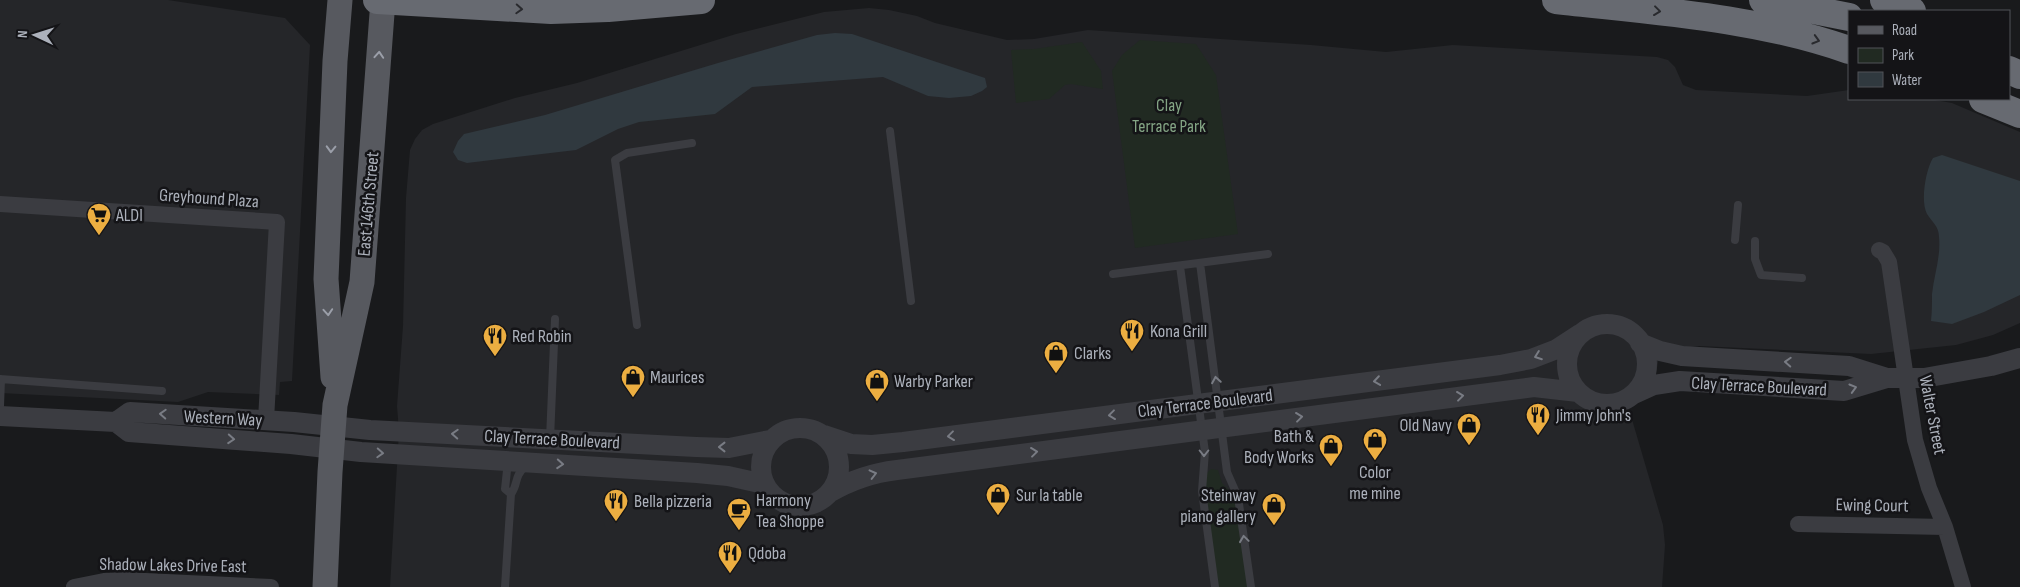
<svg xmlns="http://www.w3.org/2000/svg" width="2020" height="587" font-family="'Sofia Sans Condensed',sans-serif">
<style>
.built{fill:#252629}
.green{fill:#212a22}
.water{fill:#30393f}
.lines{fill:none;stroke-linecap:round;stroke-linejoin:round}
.service{stroke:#3b3c41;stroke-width:8}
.minor{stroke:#3b3c41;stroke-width:16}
.tertiary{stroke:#3b3c41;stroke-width:20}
.primary{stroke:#57595f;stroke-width:25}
.motorway{stroke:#676a71;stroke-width:28}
.oneway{stroke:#292a2e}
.oneway2{stroke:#9b9fa9}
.oneway3{stroke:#797c84}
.labels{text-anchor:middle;stroke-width:5;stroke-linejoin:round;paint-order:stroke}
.park-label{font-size:18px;fill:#84a585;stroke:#141417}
.street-label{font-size:18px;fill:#acb1bb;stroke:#141417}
.poi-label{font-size:18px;fill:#acb1bb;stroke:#141417;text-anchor:start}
</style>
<rect width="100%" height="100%" fill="#191a1c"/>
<!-- built -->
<path class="built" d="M0,0H168L285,18L310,45L292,381L280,382L279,395L208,392L178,402L0,393Z
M869,8L889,10L917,16L935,23L1007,40L1034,39L1088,30L1311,45L1386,52L1453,45L1657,57L1668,60L1675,67L1683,85L1696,90L1807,96L1849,90V99H1929L1952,103L2020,132V323L1993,335L1956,345L1871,354L1699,346L1660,351L1654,385L1626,399L1663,525L1665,545L1662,587H390L399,431L397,406L403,326L406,198L410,150L415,139L422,130L433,124L515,98L577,83L736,34L824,12Z"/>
<!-- green -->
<path class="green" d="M1140,40L1196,44L1216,75L1238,234L1135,248L1112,71L1122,55Z
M1082,42L1101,71L1103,89L1071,84L1065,85L1049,99L1016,103L1011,50L1034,49Z
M1211,469L1218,470L1222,483L1235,496L1248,587H1218L1205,488L1207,473Z"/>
<!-- water -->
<path class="water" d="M835,33L852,34L985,78L987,87L982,91L971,96L949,98L928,96L883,77L752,87L715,114L639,122L618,129L576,150L467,163L458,160L453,152L458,141L464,134L545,115L718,63L817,35Z
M1942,155L2020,181V295L1984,312L1952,324L1931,321C1932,312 1932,303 1932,294C1934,275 1941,257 1939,237C1939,226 1932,222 1927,214C1920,201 1926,169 1933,158Z"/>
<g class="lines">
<!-- service -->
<path class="service" d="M890,131L911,301
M1735,240L1738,205
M1755,241V259L1761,275L1802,278
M1200,263L1227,472L1238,497L1251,587
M1180,266L1205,452L1202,491L1215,587
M1113,274L1268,254
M637,325L615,160L627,153L692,143
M0,379L162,391
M0,406L1,379
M550,439L555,319
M508,461L505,489L511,494
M505,587L511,494C519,483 513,477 526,466"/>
<!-- minor -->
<path class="minor" d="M0,204L277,222L266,420
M1879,250L1883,252L1889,262L1915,440L1929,488L1945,527L1963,587
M1798,524L1945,527
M74,587L104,581L124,580L271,587"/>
<!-- tertiary -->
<path class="tertiary" d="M1567 364a40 40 0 1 1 80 0a40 40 0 1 1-80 0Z
M1640,343L1660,351L1682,356L1849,366L1887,378
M1632,395L1654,385L1680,381L1844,391L1887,378H1924L1991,366L2020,358
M0,416L116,422L129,432L291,444L361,452L697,473L728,476L764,484
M116,422L130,412L294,422L370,430L696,447L729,448L770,440
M761 467a39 39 0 1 1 78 0a39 39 0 1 1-78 0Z
M824,435L851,444L872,445L903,442L1500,365L1531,359L1557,349L1580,334
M829,493C851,480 871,473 897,470L1534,387L1578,392"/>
<!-- primary -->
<path class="primary" d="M333,377L326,279L335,61L340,0
M325,587L330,472L335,405L362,282L383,0"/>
<!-- motorway -->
<path class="motorway" d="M377,0L551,10L608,8L701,0
M1556,0C1654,11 1755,17 1849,50
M1763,0L1849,17
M1884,0L1912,11
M2009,70L2020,75
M1983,99L2020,114"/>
</g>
<!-- one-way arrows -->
<defs><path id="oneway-chevron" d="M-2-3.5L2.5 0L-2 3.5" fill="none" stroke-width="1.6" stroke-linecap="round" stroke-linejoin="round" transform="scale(1.25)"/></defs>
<g class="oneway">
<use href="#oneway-chevron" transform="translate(519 9) rotate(3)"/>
<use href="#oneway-chevron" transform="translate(1657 11) rotate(7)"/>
<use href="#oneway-chevron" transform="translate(1816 40) rotate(16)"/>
</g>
<g class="oneway2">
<use href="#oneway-chevron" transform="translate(379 55) rotate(-86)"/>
<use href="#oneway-chevron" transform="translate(331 149) rotate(92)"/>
<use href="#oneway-chevron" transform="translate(328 312) rotate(86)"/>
</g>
<g class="oneway3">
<use href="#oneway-chevron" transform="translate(1538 356) rotate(160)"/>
<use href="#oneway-chevron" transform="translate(1788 362) rotate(-177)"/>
<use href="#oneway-chevron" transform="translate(1216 380) rotate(-99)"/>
<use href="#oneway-chevron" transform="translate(1377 381) rotate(172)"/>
<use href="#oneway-chevron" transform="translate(1853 388) rotate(-16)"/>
<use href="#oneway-chevron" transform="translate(1460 396) rotate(-7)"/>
<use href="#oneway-chevron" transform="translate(163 414) rotate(-177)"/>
<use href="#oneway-chevron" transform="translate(1112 415) rotate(173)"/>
<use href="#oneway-chevron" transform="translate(1299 417) rotate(-7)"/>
<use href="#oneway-chevron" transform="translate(455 434) rotate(-177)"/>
<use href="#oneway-chevron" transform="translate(951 436) rotate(173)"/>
<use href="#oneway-chevron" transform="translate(231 439) rotate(4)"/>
<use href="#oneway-chevron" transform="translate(722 447) rotate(-180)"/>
<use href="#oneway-chevron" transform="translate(1034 452) rotate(-7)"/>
<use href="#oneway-chevron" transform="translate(380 453) rotate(3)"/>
<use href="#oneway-chevron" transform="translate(1204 453) rotate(90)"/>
<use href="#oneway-chevron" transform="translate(560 464) rotate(4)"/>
<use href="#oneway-chevron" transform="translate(873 474) rotate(-14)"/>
<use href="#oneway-chevron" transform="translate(1244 539) rotate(-98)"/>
</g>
<!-- icons -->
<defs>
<symbol id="supermarket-pin" viewBox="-11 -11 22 30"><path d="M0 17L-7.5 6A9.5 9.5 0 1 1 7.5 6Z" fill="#ecae41" stroke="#141417"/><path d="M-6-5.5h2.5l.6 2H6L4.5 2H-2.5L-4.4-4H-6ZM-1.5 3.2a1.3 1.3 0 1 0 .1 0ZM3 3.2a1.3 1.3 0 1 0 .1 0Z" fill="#111"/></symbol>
<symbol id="restaurant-pin" viewBox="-11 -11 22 30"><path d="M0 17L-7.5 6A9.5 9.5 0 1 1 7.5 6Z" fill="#ecae41" stroke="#141417"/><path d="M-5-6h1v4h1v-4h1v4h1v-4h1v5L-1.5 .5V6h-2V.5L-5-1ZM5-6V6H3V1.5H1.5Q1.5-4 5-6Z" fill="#111"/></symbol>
<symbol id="shop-pin" viewBox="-11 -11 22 30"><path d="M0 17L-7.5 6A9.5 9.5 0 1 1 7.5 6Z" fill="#ecae41" stroke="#141417"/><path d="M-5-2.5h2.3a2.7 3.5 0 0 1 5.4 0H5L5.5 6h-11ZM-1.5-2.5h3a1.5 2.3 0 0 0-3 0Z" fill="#111"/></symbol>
<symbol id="cafe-pin" viewBox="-11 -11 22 30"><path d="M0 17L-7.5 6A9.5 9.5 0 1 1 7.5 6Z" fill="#ecae41" stroke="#141417"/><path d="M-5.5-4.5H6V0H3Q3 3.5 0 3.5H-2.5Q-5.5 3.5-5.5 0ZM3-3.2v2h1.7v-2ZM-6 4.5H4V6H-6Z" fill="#111"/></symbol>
</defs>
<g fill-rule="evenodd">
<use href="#supermarket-pin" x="85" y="201" width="28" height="38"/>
<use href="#restaurant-pin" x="1118" y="317" width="28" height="38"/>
<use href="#restaurant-pin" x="481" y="322" width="28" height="38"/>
<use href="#shop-pin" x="1042" y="339" width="28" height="38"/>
<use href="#shop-pin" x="619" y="363" width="28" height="38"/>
<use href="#shop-pin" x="863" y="367" width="28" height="38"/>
<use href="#restaurant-pin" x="1524" y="401" width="28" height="38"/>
<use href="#shop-pin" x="1455" y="411" width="28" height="38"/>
<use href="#shop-pin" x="1361" y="426" width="28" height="38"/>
<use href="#shop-pin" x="1317" y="432" width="28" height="38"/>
<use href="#shop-pin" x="984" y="481" width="28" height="38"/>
<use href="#restaurant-pin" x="602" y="487" width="28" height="38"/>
<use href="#shop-pin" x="1260" y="491" width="28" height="38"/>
<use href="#cafe-pin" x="725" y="496" width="28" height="38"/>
<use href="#restaurant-pin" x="716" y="539" width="28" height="38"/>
</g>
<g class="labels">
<!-- park labels -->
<g class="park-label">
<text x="1169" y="111">Clay<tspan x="1169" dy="21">Terrace Park</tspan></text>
</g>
<!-- street labels -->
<g class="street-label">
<text transform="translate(209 198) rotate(4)" y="6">Greyhound Plaza</text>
<text transform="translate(368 204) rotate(-85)" y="6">East 146th Street</text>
<text transform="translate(1759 386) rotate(3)" y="6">Clay Terrace Boulevard</text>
<text transform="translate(1205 403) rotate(-7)" y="6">Clay Terrace Boulevard</text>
<text transform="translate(1933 415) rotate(79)" y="6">Walter Street</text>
<text transform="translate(223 418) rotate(3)" y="6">Western Way</text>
<text transform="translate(552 439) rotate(3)" y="6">Clay Terrace Boulevard</text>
<text transform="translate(1872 505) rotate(1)" y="6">Ewing Court</text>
<text transform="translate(173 565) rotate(1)" y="6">Shadow Lakes Drive East</text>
</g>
<!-- poi labels -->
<g class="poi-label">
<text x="116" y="221">ALDI</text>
<text x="1150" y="337">Kona Grill</text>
<text x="512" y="342">Red Robin</text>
<text x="1074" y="359">Clarks</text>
<text x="650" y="383">Maurices</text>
<text x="894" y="387">Warby Parker</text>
<text x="1556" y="421">Jimmy John's</text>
<text x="1452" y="431" text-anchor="end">Old Navy</text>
<text x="1314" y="442" text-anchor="end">Bath &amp;<tspan x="1314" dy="21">Body Works</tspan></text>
<text x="1375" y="478" text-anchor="middle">Color<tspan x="1375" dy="21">me mine</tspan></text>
<text x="1016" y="501">Sur la table</text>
<text x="1256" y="501" text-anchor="end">Steinway<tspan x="1256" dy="21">piano gallery</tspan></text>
<text x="756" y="506">Harmony<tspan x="756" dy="21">Tea Shoppe</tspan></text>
<text x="634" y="507">Bella pizzeria</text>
<text x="748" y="559">Qdoba</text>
</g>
</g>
<!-- legend -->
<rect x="1848" y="10" width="162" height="90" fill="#141417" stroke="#515359"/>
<rect x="1858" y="26" width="25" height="8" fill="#57595f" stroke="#515359"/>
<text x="1892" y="35" font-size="15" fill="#acb1bb">Road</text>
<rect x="1858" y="48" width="25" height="15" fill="#212a22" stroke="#515359"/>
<text x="1892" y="60" font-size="15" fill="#acb1bb">Park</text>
<rect x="1858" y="72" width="25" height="15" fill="#30393f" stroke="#515359"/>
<text x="1892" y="85" font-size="15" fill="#acb1bb">Water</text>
<!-- north arrow -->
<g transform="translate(35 35) rotate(274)" stroke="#141417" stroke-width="4" paint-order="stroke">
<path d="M0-4L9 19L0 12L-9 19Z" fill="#acb1bb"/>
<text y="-8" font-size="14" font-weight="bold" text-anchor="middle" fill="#acb1bb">N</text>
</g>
</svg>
